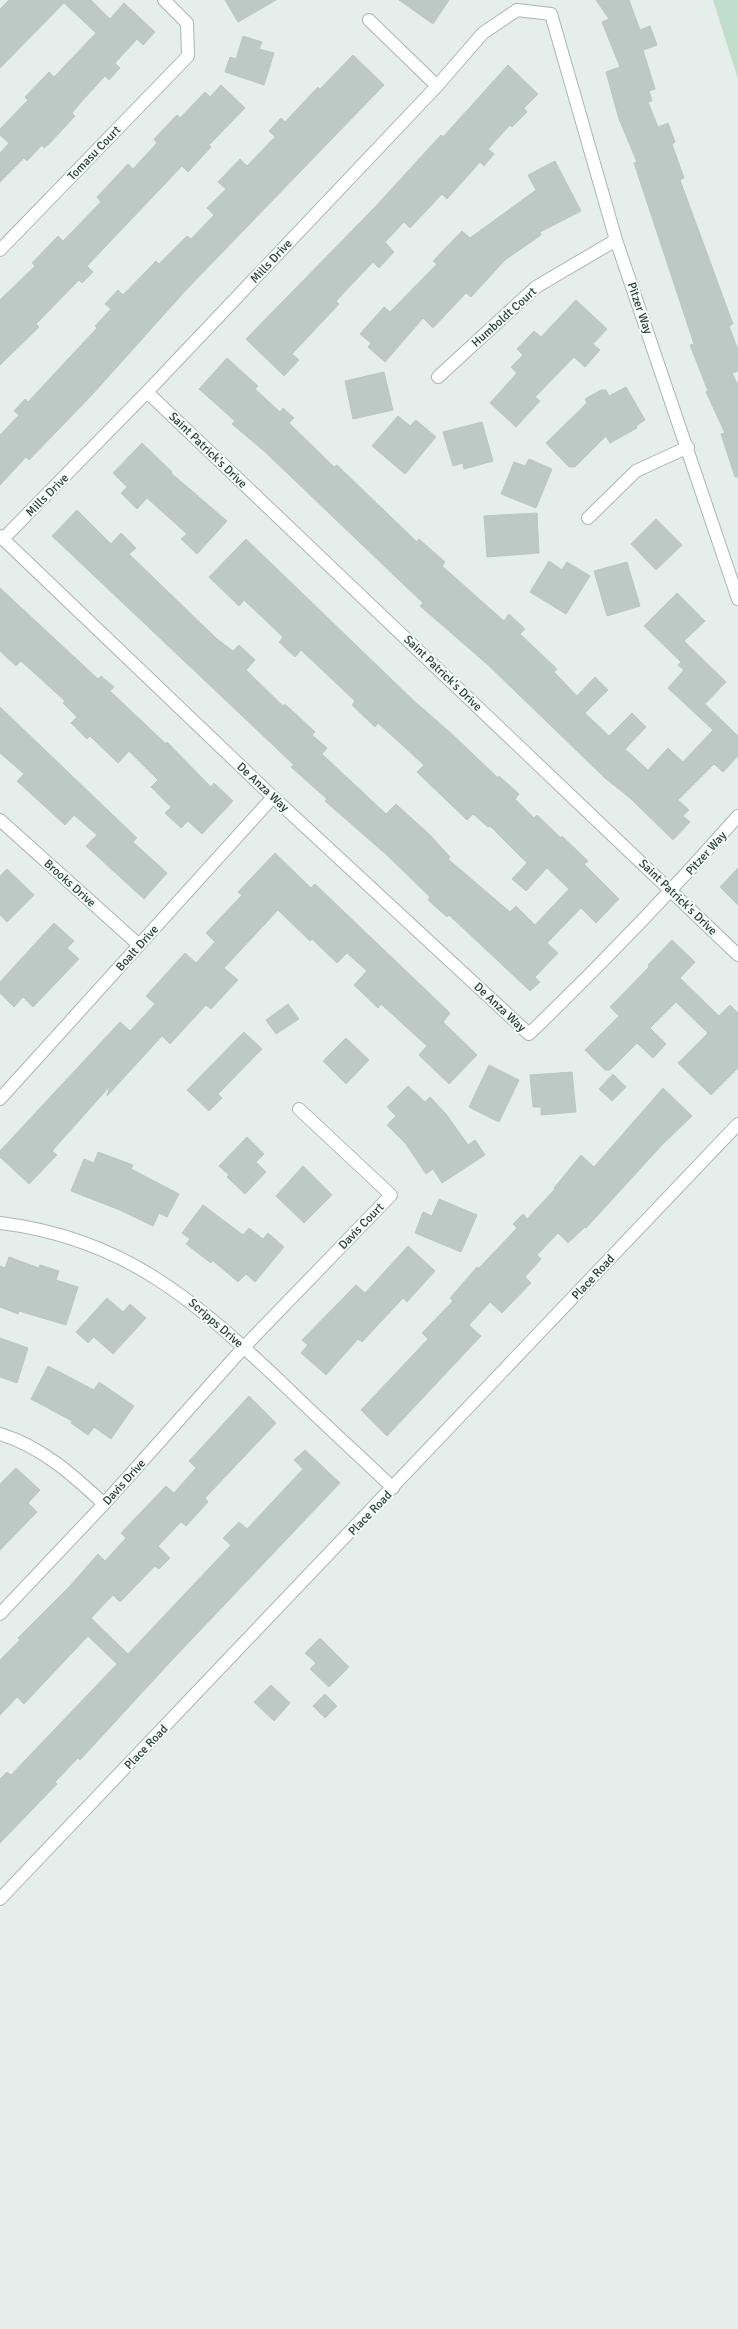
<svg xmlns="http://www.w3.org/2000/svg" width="738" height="2329" font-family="Signika,sans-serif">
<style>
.green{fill:#c1deca}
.building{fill:#bcc9c4;stroke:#b9c8c2}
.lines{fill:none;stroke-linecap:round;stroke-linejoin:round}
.minor-casing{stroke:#a9b6b2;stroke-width:14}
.tertiary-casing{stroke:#a9b6b2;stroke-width:14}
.minor{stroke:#fff;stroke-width:12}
.tertiary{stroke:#fff;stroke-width:12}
.labels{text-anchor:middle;stroke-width:4;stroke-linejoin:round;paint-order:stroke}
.street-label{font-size:12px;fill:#26403a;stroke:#f7fbf9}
</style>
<rect width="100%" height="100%" fill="#e6eeeb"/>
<!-- green -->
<path class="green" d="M713,0H738V79Z"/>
<!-- building -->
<path class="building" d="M9,0H91L110,19L124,3L155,32L143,45L137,39L115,63L120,68L109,80L105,76L81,102L72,113L75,116L50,143L44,148L42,145L27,161L24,158L0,182V153L9,143L0,135V129L28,100L25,97L49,72L54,77L96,33L64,3L0,68V9Z
M225,0H276L238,22Z
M399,0H449L433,24Z
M596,0H629L640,30L650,26L657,45L643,50L655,89L649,91L652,101L648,102L658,127L668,123L675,142L672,144L684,178L680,180L733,324L729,326L738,350V371L732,373L738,385V477H735L721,434L725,433L706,392L708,391L690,345L694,344L634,163L637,162L619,119L606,72L620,67L602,22L609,19Z
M243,36L262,42L259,49L274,53L264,85L225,72L230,57L236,59Z
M353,55L384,85L186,290L90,397L29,460L26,457L0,485V435L19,415L14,411L25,399L28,402L97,328L95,326L111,309L105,304L118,290L123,295L156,261L159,264L187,236L191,239L214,215L207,208L226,189L218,182L240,159L247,166L275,137L269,131L281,118L285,122L318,87L320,89Z
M508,65L538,94L524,108L527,112L512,127L510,125L488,149L494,154L484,166L480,162L447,199L442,194L410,228L404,222L385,242L394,252L379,268L373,262L336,301L339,304L292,354L299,360L284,376L246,339L376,206L441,135L443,137Z
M221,85L245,108L209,145L211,147L188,172L182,166L87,266L93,272L82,283L79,280L36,324L39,327L0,365V300L35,266L32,263L58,236L63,241L101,202L97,197L128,164L133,169L157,143L154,139L177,115L180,118L205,92L210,97Z
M555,161L581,211L540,232L541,235L505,260L471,297L466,293L433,328L423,318L385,362L368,347L371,343L360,334L384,307L390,312L437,264L433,261L462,231L470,238L536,190L528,175Z
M576,300L607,329L593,344L600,350L585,367L574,357L535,397L540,401L516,427L490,403L517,373L511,367L523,355L517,349L534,331L541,337Z
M227,358L258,386L255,389L280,412L283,408L294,418L289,423L334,467L337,465L417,542L419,539L445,562L442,566L504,621L509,614L525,629L520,634L557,669L554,672L577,696L595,677L608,690L585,713L609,736L632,713L646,727L625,749L648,770L668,748L683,762L713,730L668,688L684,670L678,665L681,662L644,626L677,593L705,621L684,641L726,682L705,704L738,736V756L723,772L714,764L678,800L689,810L683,816L690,822L673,840L631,799L605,778L487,664L420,606L423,603L264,451L232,424L235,421L199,389Z
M384,372L393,410L353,419L345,381Z
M626,387L645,420L636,426L637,428L610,443L606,436L575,467H569L546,443L587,403L585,399L601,390H606L609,396Z
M398,416L410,426L416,420L436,437L405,474L372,446Z
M482,422L493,461L464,469L463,463L453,466L443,432Z
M142,443L172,472L171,473L227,521L197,554L181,539L187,534L147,498L137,509L121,493L127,487L113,473Z
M529,459L552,469L536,508L501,494L514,462L525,466Z
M77,510L111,544L121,533L136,548L129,554L217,639L233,651L239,645L255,660L246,670L283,706L285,704L315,732L312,735L327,748L322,754L386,814L396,804L431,836L450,857L448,859L510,912L516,906L535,925L569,889L547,868L526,891L512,879L527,863L490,826L488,827L473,814L467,820L417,772L424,765L378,723L375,727L352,705L355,701L301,650L295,657L279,642L283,637L244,600L239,606L209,577L246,539L413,700L453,735L498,778L499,776L519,794L515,799L534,818L537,815L561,838L562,836L588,861L584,864L619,899L596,923L581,908L547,943L558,953L535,977L540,982L530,991L449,915L447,917L428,900L430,897L388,856L325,801L327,799L291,767L294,765L52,536Z
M537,513L539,553L487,557L484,516Z
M656,519L682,545L656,570L631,544Z
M549,561L562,570L567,562L590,576L566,614L530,592Z
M627,562L640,606L607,616L594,571Z
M0,588L98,679L101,676L114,687L110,691L166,744L167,742L211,787L214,783L233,801L202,834L188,821L181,828L165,813L171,807L151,787L158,780L129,751L118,763L90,736L87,739L71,723L77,717L63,703L65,701L21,661L16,666L0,651Z
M0,707L137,838L133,842L167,873L144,899L86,846L97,835L74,815L65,825L17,781L24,774L0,753Z
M275,853L311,888L315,884L450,1013L443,1022L477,1055L449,1084L419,1055L427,1046L381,1004L378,1008L354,985L367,971L347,953L337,963L312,939L310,941L278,910L224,968L238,980L211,1009L206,1005L170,1044L162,1036L107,1096L110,1086L52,1151L57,1155L29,1184L0,1157V1151L120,1022L130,1031L155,1004L146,996L185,953L196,963L215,942L206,933L242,895L238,892Z
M738,868V905L720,887Z
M7,869L34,895L7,922L0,915V876Z
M54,923L74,941L67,948L79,959L33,1007L23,997L14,1007L0,993V982Z
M672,940L695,962L680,978L719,1016L730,1005L738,1013V1068L711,1095L678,1063L708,1033L676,1002L650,1028L666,1044L653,1058L637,1043L610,1070H605L585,1050L619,1016L610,1007L649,967L648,965Z
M288,1004L299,1019L276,1034L266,1020Z
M244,1032L262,1049L218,1094L222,1098L209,1111L187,1090Z
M346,1038L369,1060L346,1084L323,1061Z
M489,1065L519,1080L499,1122L469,1107Z
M572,1072L576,1112L541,1115V1107H533L530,1075Z
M613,1074L626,1087L612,1101L599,1089Z
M408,1086L425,1102L430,1097L446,1114L468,1145L475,1140L485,1155L442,1183L433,1169L426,1174L406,1144L387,1125L396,1116L387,1107Z
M663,1088L692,1116L662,1145L586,1228L585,1227L568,1243L558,1233L537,1255L541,1259L525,1277L531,1283L502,1313L490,1302L469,1325L481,1336L387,1436L361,1410L428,1339L422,1333L453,1301L450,1298L477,1267L479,1268L517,1228L513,1224L523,1214L527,1219L555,1189L554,1188L581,1155L594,1167Z
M247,1137L264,1154L256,1162L266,1172L245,1194L227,1177L229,1175L219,1166Z
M98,1152L133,1165L131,1169L179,1194L167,1217L159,1213L153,1226L120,1210L71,1191L84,1159L94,1163Z
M303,1166L332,1195L304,1223L276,1196Z
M439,1199L477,1215L461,1252L415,1233L423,1212L432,1216Z
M203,1205L243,1235L249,1228L263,1239L268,1233L284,1247L255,1282L246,1274L238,1282L212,1260L211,1263L186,1244L190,1239L182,1233Z
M408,1246L435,1271L407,1302L403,1298L362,1342L358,1339L326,1375L301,1353L308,1345L302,1340L356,1285L365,1293Z
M9,1257L39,1268L40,1265L59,1271L56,1280L78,1287L66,1325L19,1311L18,1314L0,1307V1266L5,1268Z
M107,1298L123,1312L130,1304L146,1318L113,1354L94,1337L88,1343L76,1332Z
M0,1338L28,1348L17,1383L0,1377Z
M48,1366L94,1390L99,1382L134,1406L111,1439L94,1427L88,1435L71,1423L72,1421L31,1399Z
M249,1396L276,1423L205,1498L208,1502L186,1526L181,1522L158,1546L170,1558L159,1569L155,1566L120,1602L113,1595L91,1618L128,1654L231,1545L223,1538L239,1522L247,1529L303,1469L294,1460L305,1450L340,1483L172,1660L80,1760L78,1758L55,1782L57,1784L0,1843V1779L7,1772L11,1775L117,1664L88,1636L24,1704L17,1697L0,1715V1660L20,1640L18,1638L69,1587L98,1554L105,1561L126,1538L121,1533L166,1486L174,1493L196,1468L189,1461Z
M16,1468L40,1490L28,1503L37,1512L0,1550V1484Z
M320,1638L349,1667L329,1687L310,1669L316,1663L305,1653Z
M271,1685L290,1703L274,1721L254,1702Z
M325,1694L337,1706L325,1718L313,1706Z"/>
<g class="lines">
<defs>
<path id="minor" d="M369,20L437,86
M0,250L188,56L187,23L164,0
M438,377L536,287L616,240
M147,392L738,955
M588,518L636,471L688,447
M0,536L273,797L529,1034C602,964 671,892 738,816
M3,539L147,392L437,86L483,33L517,10L551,14L616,240L738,599
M0,820L139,945
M0,1099L273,797
M0,1223C124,1238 194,1300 281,1382C318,1418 356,1453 393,1488
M0,1434C42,1447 73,1475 104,1504
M0,1614L104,1504L244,1347L391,1195L299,1109"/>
<path id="tertiary" d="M0,1899L738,1124"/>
</defs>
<!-- minor casing -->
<use href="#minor" class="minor-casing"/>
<!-- tertiary casing -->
<use href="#tertiary" class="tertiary-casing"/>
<!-- minor -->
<use href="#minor" class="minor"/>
<!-- tertiary -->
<use href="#tertiary" class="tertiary"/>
</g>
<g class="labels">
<!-- street labels -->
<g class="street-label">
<text transform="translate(94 153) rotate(-46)" y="4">Tomasu Court</text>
<text transform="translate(271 261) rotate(-47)" y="4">Mills Drive</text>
<text transform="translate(640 308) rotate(71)" y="4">Pitzer Way</text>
<text transform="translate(504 317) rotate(-42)" y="4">Humboldt Court</text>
<text transform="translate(208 450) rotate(44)" y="4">Saint Patrick's Drive</text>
<text transform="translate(47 495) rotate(-45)" y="4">Mills Drive</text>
<text transform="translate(443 673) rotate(44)" y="4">Saint Patrick's Drive</text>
<text transform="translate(263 787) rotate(43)" y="4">De Anza Way</text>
<text transform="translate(706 853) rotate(-48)" y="4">Pitzer Way</text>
<text transform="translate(70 883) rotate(42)" y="4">Brooks Drive</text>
<text transform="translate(678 897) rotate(44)" y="4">Saint Patrick's Drive</text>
<text transform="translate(137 948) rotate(-48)" y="4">Boalt Drive</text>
<text transform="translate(500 1007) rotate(43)" y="4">De Anza Way</text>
<text transform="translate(361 1226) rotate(-46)" y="4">Davis Court</text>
<text transform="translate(593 1277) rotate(-47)" y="4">Place Road</text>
<text transform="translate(216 1323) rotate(41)" y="4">Scripps Drive</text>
<text transform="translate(124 1482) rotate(-48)" y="4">Davis Drive</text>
<text transform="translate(370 1513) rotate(-46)" y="4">Place Road</text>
<text transform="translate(146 1747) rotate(-46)" y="4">Place Road</text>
</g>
</g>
</svg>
